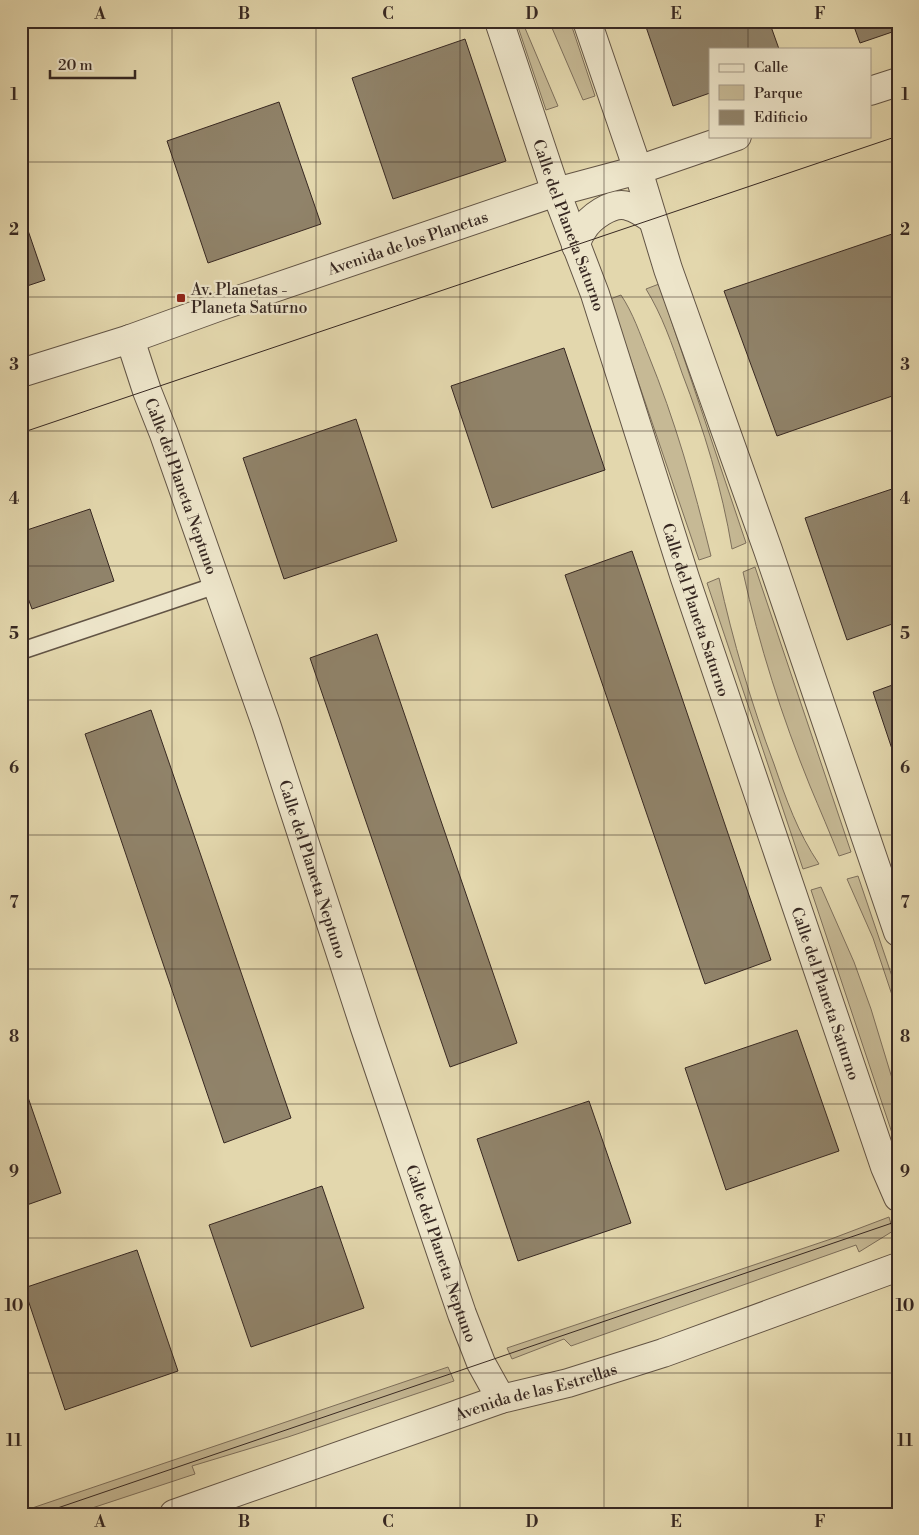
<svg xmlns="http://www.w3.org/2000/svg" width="919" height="1535" font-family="'Libre Bodoni',serif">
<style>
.green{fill:#c6b995;stroke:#7e705c}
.building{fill:#90836a;stroke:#372822}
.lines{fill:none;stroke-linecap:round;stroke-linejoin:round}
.service-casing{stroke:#625445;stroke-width:19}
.minor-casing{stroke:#625445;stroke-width:30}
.tertiary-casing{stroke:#625445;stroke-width:30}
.service{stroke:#ede5ca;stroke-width:16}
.minor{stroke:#ede5ca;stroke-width:28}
.tertiary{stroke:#ede5ca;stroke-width:28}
.tram{stroke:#372822;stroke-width:1}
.grid{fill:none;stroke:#372822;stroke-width:1;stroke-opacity:0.55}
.poi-dot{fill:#8f2418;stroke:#ede5ca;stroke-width:2}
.labels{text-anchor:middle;stroke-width:4.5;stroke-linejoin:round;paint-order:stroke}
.street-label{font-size:16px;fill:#372822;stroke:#ede5ca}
.poi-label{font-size:16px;fill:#372822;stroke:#ede5ca;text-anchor:start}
.neatline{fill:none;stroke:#372822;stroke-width:2}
.grid-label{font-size:16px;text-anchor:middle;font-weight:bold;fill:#372822}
</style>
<rect width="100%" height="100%" fill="#e3d7ad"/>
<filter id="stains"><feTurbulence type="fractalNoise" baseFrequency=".004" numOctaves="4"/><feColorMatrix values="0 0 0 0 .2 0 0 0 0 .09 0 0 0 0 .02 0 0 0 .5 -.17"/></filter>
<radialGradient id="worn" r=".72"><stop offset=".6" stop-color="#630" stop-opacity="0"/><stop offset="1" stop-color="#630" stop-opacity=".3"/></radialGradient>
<!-- green -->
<path class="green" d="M516,21H522L558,106L546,110Z
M549,21H570L595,96L583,100Z
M659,284L746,543L732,549C722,488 704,430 682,373C672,344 662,315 646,289Z
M621,295C633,313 640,334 648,354C675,420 694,487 711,556L699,560L610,299Z
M755,567L851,852L839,856C830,833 820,810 810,786C782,717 759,645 743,572Z
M719,578C733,641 751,703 774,764C786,799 798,833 819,864L803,869L707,583Z
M858,876L898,994V1013L873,938L847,879Z
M821,887L854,962L871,1009L898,1098V1151L811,890Z
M889,1217L893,1231L859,1252L856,1245L571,1346L564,1339L512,1359L507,1348L831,1239Z
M448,1367L454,1381L288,1437L192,1466L195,1474L74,1514H21V1512L38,1506Z"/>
<!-- building -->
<path class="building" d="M644,21H769L779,49H710V93L673,106Z
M852,21H898V30L860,43Z
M465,39L506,161L393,199L352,78Z
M279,102L321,224L208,263L167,141Z
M21,210L45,280L21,288Z
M898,232V394L777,436L724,291Z
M564,348L605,470L492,508L451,386Z
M356,419L397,541L284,579L243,458Z
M898,487V622L847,640L805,518Z
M90,509L114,581L32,609L21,579V532Z
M632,551L771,960L705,984L565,575Z
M377,634L517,1043L450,1067L310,658Z
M898,683V767L873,692Z
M151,710L291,1118L224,1143L85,734Z
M797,1030L839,1151L726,1190L685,1068Z
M21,1077L61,1193L21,1207Z
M589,1101L631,1223L518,1261L477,1139Z
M322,1186L364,1308L251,1347L209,1225Z
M137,1250L178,1371L65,1410L24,1288Z"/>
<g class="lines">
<defs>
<path id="service" d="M21,651L217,585"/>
<g id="minor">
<path id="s1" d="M130,339L147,391L164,434L266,724L365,1028L462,1314L481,1363L501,1399"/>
</g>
<g id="tertiary">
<path id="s2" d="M499,21L556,192L595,294L685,578L885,1167L898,1197"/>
<path d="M587,21L638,170L668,269L768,550L898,932"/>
<path d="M870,91L898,82"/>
<path d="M576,246C577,241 579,235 582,231C589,218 612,201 628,206C637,208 645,214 652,219"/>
<path id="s3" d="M21,373L130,339L218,307L556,192L638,170L737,136"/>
<path id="s4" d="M174,1514L501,1399L568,1383L663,1353L898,1267"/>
</g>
</defs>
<!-- service casing -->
<use href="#service" class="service-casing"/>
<!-- minor casing -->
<use href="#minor" class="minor-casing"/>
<!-- tertiary casing -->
<use href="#tertiary" class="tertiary-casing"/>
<!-- service -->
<use href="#service" class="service"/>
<!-- minor -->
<use href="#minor" class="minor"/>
<!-- tertiary -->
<use href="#tertiary" class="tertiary"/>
<!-- tram -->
<path class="tram" d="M21,433L898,136
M40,1514L898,1221"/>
</g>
<!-- grid -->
<path class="grid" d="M172,21V1514M316,21V1514M460,21V1514M604,21V1514M748,21V49M748,136V1514M21,162H898M21,297H898M21,431H898M21,566H898M21,700H898M21,835H898M21,969H898M21,1104H898M21,1238H898M21,1373H898"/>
<!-- markers -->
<rect class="poi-dot" x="176" y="293" width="10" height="10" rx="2.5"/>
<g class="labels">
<!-- street labels -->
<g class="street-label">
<text dy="6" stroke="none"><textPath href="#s2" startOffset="216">Calle del Planeta Saturno</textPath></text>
<text dy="6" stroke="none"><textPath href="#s3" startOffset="408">Avenida de los Planetas</textPath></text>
<text dy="6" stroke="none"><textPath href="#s1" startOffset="156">Calle del Planeta Neptuno</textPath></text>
<text dy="6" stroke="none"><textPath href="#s2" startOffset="621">Calle del Planeta Saturno</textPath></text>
<text dy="6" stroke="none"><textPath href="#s1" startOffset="561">Calle del Planeta Neptuno</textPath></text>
<text dy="6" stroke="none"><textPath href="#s2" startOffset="1026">Calle del Planeta Saturno</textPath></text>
<text dy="6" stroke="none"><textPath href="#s1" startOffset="966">Calle del Planeta Neptuno</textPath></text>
<text dy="6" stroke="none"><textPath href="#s4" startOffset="382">Avenida de las Estrellas</textPath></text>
</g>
<!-- poi labels -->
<g class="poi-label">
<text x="191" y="295">Av. Planetas -<tspan x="191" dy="18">Planeta Saturno</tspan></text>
</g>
</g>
<!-- margin -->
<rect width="919" height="1535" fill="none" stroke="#e3d7ad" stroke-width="55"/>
<!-- legend -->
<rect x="709" y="48" width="162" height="90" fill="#ede5ca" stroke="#a49987"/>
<rect x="719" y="64" width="25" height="8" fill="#ede5ca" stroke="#a49987"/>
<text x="754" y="72" font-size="15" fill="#372822">Calle</text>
<rect x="719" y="85" width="25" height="15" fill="#c6b995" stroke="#a49987"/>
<text x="754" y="98" font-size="15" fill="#372822">Parque</text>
<rect x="719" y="110" width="25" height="15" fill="#90836a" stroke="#a49987"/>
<text x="754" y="122" font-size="15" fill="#372822">Edificio</text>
<!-- scale -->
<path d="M50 70v8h85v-8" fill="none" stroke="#372822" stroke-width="2.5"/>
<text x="58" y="70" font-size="15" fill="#372822" stroke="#ede5ca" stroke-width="4" paint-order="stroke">20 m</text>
<rect x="28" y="28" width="864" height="1480" class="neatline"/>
<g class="grid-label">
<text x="100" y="19">A</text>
<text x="244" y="19">B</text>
<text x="388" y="19">C</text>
<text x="532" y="19">D</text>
<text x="676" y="19">E</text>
<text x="820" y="19">F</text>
<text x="14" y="100">1</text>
<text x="905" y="100">1</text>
<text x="14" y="235">2</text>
<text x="905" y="235">2</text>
<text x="14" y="370">3</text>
<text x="905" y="370">3</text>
<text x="14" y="504">4</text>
<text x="905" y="504">4</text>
<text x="14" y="639">5</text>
<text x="905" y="639">5</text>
<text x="14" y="773">6</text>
<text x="905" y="773">6</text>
<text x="14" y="908">7</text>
<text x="905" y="908">7</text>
<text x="14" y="1042">8</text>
<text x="905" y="1042">8</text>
<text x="14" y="1177">9</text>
<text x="905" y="1177">9</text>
<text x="14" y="1311">10</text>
<text x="905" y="1311">10</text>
<text x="14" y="1446">11</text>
<text x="905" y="1446">11</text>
<text x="100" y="1527">A</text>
<text x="244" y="1527">B</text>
<text x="388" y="1527">C</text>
<text x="532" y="1527">D</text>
<text x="676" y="1527">E</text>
<text x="820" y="1527">F</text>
</g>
<rect width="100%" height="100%" filter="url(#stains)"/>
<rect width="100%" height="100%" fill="url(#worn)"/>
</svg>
